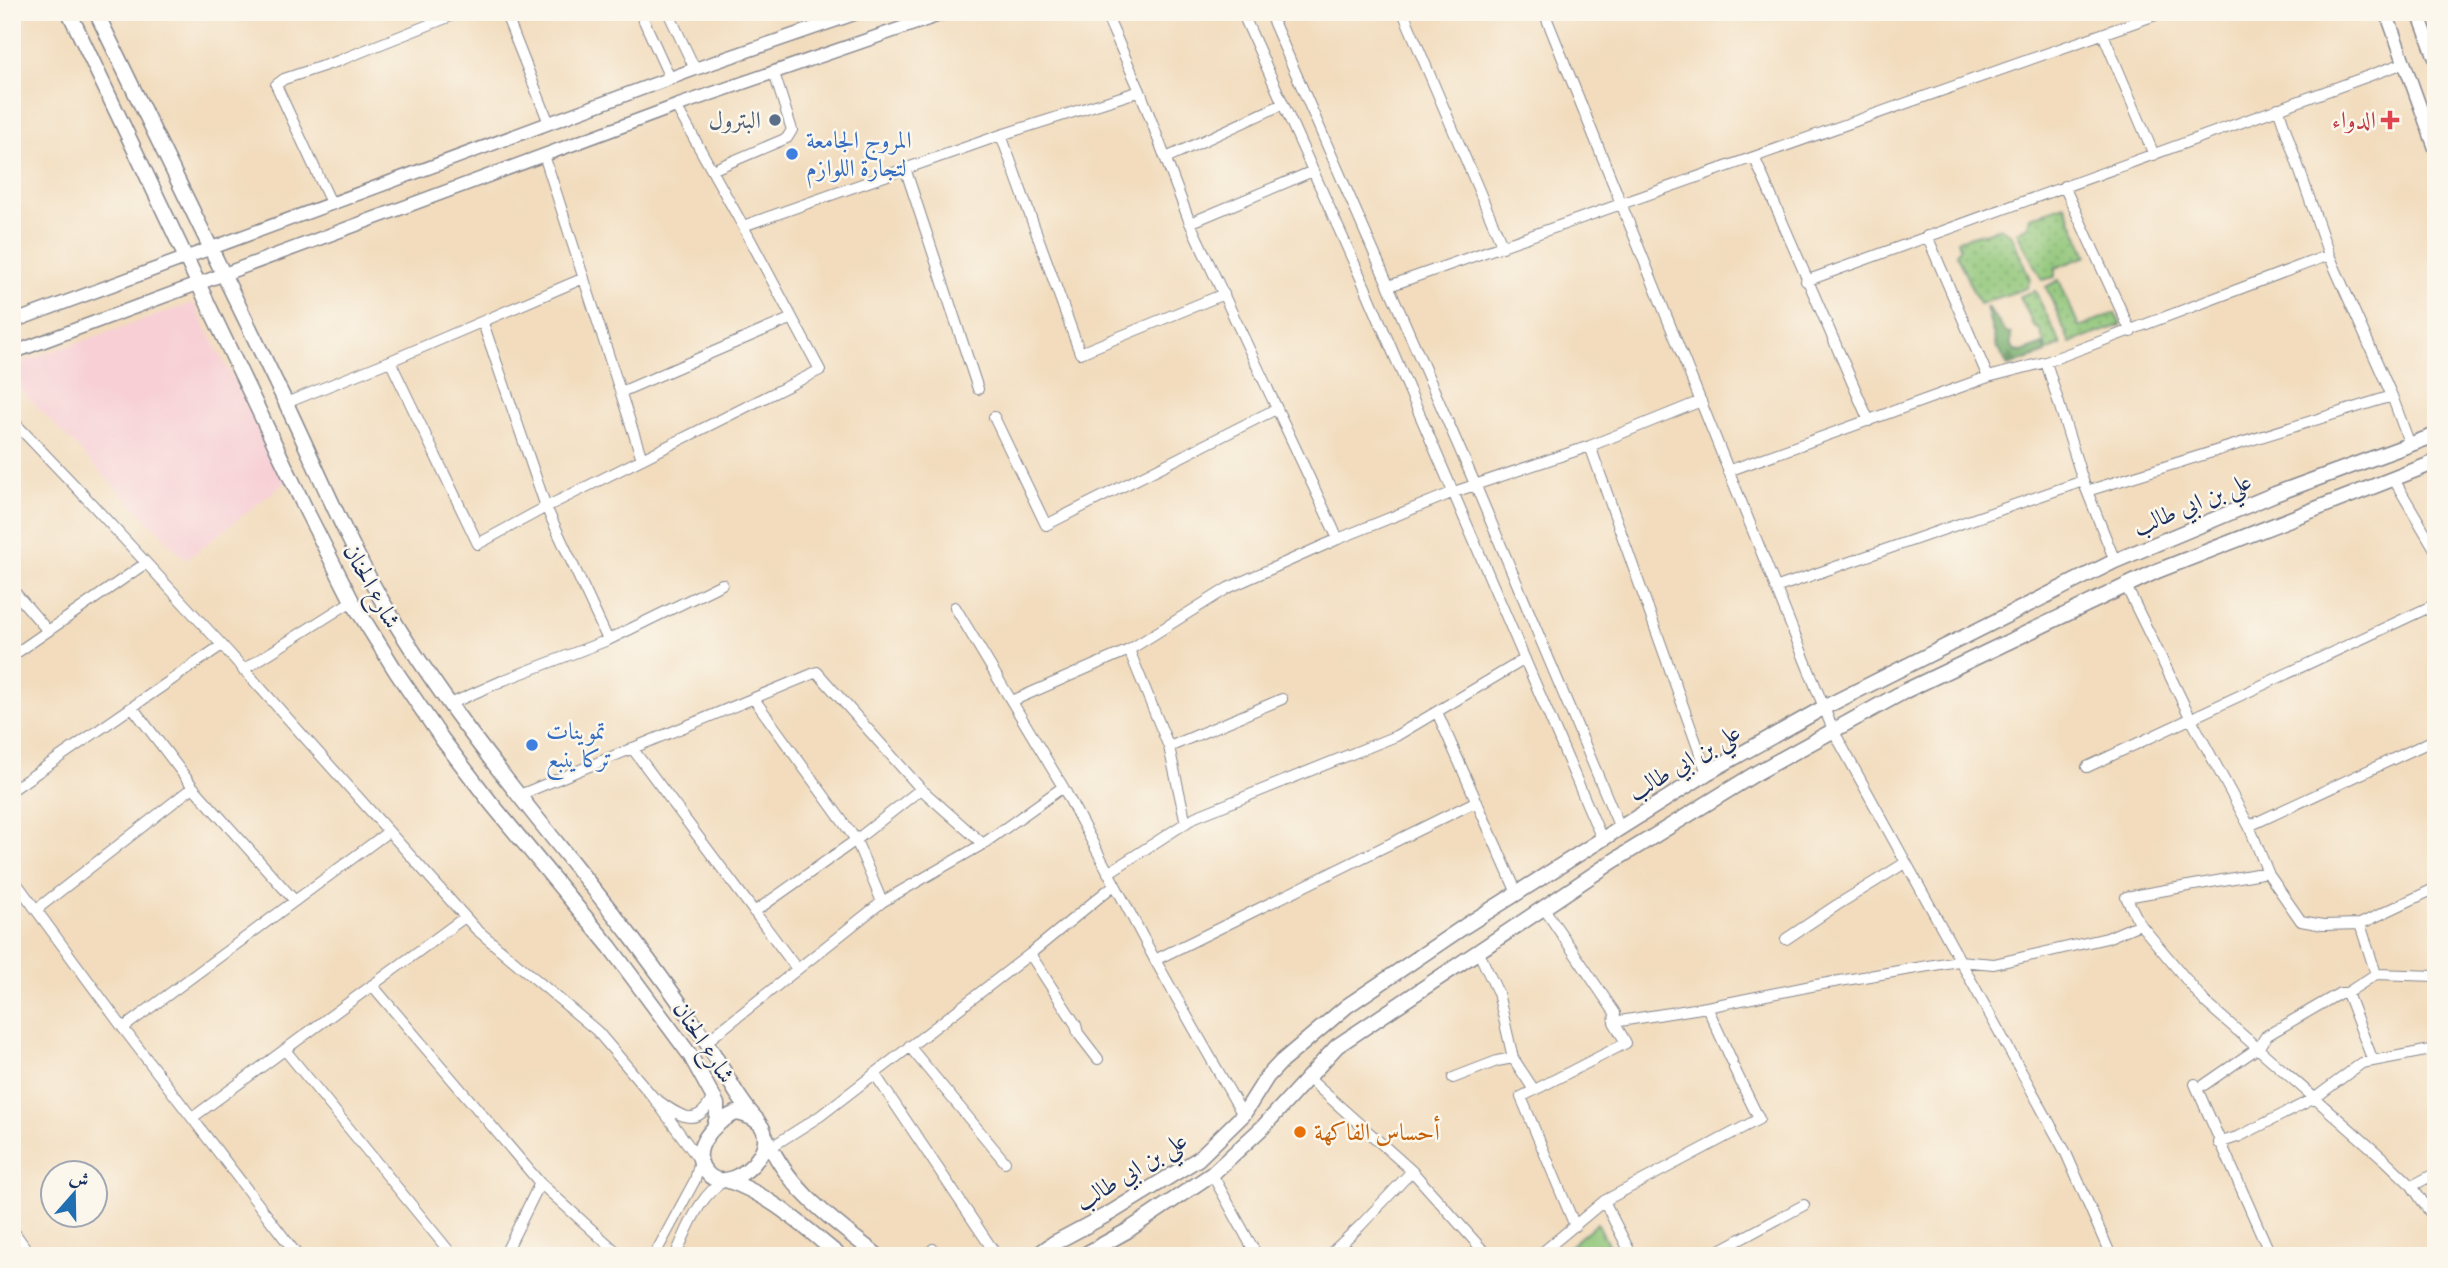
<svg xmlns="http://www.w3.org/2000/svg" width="2448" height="1268" font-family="'IM FELL DW Pica',Amiri,serif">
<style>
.built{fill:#f7cfd5}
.grass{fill:url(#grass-dots);stroke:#547a6a;stroke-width:2}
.forest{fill:url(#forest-firs);stroke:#466c63;stroke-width:2}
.park{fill:url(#park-tufts);stroke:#547a6a;stroke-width:2}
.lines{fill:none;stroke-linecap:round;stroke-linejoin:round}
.minor-casing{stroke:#86868e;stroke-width:12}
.tertiary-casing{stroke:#86868e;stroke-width:15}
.secondary-casing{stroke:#86868e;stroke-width:17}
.minor{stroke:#fff;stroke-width:10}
.tertiary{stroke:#fff;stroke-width:12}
.secondary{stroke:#fff;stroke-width:14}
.service-dot{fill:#5c6f8a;stroke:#fbf7ec;stroke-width:2.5}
.health-dot{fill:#e0444e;stroke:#fbf7ec;stroke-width:2.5}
.shop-dot{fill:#3f7fe0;stroke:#fbf7ec;stroke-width:2.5}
.food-dot{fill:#e8710a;stroke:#fbf7ec;stroke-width:2.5}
.labels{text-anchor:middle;stroke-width:5;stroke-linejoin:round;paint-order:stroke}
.service-label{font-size:24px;fill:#4e5e75;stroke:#fbf7ec;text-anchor:end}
.health-label{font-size:24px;fill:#be3a42;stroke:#fbf7ec;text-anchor:end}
.shop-label{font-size:24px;fill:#366cbe;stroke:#fbf7ec;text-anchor:start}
.street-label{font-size:24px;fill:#1b2f5e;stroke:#fbf7ec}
.food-label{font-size:24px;fill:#c56008;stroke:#fbf7ec;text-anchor:start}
</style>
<defs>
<pattern id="grass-dots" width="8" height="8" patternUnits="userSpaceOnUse" patternTransform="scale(1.75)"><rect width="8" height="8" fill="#8ec577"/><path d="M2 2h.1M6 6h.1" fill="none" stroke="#73a065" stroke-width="1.8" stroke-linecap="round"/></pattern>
<pattern id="forest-firs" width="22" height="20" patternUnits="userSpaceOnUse" patternTransform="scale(1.75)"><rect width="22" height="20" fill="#72aa68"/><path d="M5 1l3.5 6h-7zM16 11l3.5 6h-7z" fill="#5d8b59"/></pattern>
<pattern id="park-tufts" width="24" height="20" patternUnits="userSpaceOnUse" patternTransform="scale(1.75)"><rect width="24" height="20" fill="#8ec577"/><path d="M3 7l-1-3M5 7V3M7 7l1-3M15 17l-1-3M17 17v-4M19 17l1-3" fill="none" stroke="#73a065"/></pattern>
</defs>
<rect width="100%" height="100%" fill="#fbf7ec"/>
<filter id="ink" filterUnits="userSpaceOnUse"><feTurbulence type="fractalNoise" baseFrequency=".0143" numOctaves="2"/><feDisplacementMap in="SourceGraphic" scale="14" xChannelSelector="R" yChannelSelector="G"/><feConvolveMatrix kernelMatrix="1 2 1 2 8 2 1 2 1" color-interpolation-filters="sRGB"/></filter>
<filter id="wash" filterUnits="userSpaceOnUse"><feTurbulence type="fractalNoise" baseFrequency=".00686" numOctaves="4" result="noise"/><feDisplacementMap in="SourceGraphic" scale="28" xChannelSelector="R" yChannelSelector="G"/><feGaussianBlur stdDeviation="1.57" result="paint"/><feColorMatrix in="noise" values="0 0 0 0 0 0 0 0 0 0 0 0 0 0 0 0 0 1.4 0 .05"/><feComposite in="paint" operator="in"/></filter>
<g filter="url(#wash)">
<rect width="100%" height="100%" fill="#f2dcbd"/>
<!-- built -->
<path class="built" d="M193,303L287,481L186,560L12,381V365Z"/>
<!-- grass -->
<path class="grass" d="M2065,205L2087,256L2055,268V277L2042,280L2017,232L2028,226L2030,217Z
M2001,228L2012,236L2030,279L2027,288L1979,304L1956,254L1960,247L1958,240Z
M2059,280L2079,327L2115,313L2121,325L2070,343L2046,287Z
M2035,291L2061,345L2047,351L2040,330L2034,326L2020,296Z"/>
<!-- forest -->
<path class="forest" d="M1986,306L2005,331L2011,334V344L2015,351L2021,352L2043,344L2046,353L2008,366L1996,346Z"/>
<!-- park -->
<path class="park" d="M1597,1223L1614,1256H1558Z"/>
</g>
<g filter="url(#ink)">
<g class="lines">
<defs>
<path id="minor" d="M505,12L549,123
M640,12L670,78
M668,12L695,69
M1105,12L1140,91L1190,223L1338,539
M1242,12L1368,294L1602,839
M1269,12L1475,484L1620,828
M1403,12L1503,247
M1544,12L1833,730L2066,1153L2111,1256
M2103,34L2154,155
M676,106L743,226L1001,135L1140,91
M2278,108L2329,255L2392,396L2410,445
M1001,135L1080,353L1224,294
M544,155L642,459
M1166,158L1283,104
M1755,159L1869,421
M905,168L978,389
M712,170L787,138L792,130L774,73
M2064,186L2131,332
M331,203L276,85L284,79L338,61L461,12
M1190,223L1313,171
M1927,236L1988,377
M1806,281L2404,63
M1389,286L2164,12
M483,323L546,507L608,640
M390,361L478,544L546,507L820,370L743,226
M2046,362L2083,481L2115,561
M621,392L792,318
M286,403L390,361L584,278
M994,417L1046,525L1276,409
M12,420L77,488L222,645L476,929L597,1031L653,1097
M1590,446L1707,773
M1728,471L1988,377L2046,362L2329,255
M2393,478L2436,551
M2087,491L2392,396
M2126,586L2191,719L2249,826L2269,875L2301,921L2323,925L2360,924L2436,888
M1775,588L2083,481
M12,589L48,631
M955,607L1063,787L1155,960L1243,1115
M1129,650L1169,747L1186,823
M12,656L146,563
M243,670L352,601
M754,699L856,840L882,902
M1012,701L1129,650L1228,588L1338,539L1454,492L1590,446L1701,401
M450,704L504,680L608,640L722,584
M133,708L193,787L295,901
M1437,712L1517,893
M1169,747L1282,699
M632,748L797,969
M2087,767L2436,604
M12,790L222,645
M517,796L817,672L921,789L983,844
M2249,826L2436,739
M2268,872L2126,897L2140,924L2205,1002L2385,1160L2412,1186L2436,1221
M1108,873L1195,817L1396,736L1525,659
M12,877L123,1028L298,1256
M1543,907L1615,1013L1614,1022L1626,1043L1521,1097L1575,1226
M37,909L193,787
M754,912L856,840L921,789
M2360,924L2376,974
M1786,939L1837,905L1905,863
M1478,951L1498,993L1513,1058L1534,1090
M1030,954L1076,1025L1078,1033L1098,1059
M1155,960L1477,801
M372,985L540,1183L621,1256
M2347,993L2373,1061
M1707,1007L1732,1061
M1614,1022L1707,1007L1816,985L1958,961L1994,964L2107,938L2140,924
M123,1028L388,832
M706,1042L882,902L983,844L1063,787
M909,1046L1005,1162
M285,1050L453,1256
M874,1073L997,1256
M1308,1078L1412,1171L1488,1256
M1453,1078L1497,1061L1513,1058
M2195,1084L2271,1256
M2204,1085L2259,1047L2266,1036L2340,993H2347L2376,974L2436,976
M192,1118L465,917
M2219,1143L2240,1136L2315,1098L2362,1063L2436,1049
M768,1149L820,1116L1030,954L1114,885
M1212,1174L1257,1256
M2412,1186L2436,1173
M1604,1201L1632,1256
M12,1229L31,1256
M933,1249L939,1256
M504,1256L540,1183
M654,1256L695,1180L700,1161L653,1097C676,1113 697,1133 713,1096
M675,1256C688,1229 699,1194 726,1180
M1328,1256L1360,1226L1412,1171
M1538,1256L1604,1201L1759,1119L1734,1068
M1709,1256L1804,1205"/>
<path id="tertiary" d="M2386,12L2436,151
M2418,12L2436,61
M12,322L695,69L860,12
M12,353L676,106L948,12"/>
<path id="secondary" d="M69,12L307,512L352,601L397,673L442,739L491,803L610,947L690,1055L717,1104V1117L714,1127
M96,12C159,141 222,270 284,399C316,466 344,535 381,599C451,720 544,824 629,934C656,970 684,1007 708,1045C725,1071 737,1099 758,1121
M736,1113C803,1126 737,1198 710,1176C684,1154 713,1122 736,1113Z
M766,1137C788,1190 834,1221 878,1256
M726,1180C770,1194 805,1228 840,1256
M1036,1256L1054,1243L1112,1212L1198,1159L1243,1115L1267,1077L1281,1062L1347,1006L1465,926L1707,773L1823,708L2115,561L2275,494L2436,435
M1082,1256L1127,1231L1212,1174L1263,1127L1337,1046L1615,860L1758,772L1905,691L2157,571L2436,462"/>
</defs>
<!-- minor casing -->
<use href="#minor" class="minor-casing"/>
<!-- tertiary casing -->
<use href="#tertiary" class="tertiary-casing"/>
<!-- secondary casing -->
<use href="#secondary" class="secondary-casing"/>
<!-- minor -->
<use href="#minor" class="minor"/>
<!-- tertiary -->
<use href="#tertiary" class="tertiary"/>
<!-- secondary -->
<use href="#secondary" class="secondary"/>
</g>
</g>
<!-- markers -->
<circle class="service-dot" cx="775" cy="120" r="7"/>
<path class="health-dot" d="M2386.5 109.5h7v7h7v7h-7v7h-7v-7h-7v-7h7z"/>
<g class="shop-dot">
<circle cx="792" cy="154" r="7"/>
<circle cx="532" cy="745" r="7"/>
</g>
<circle class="food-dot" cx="1300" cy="1132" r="7"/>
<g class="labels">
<!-- service labels -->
<g class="service-label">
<text x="761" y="128">البترول</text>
</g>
<!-- health labels -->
<g class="health-label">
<text x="2376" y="128">الدواء</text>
</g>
<!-- shop labels -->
<g class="shop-label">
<text x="806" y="148">المروج الجامعة<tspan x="806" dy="28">لتجارة اللوازم</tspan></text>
<text x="546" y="739">تموينات<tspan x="546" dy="28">تركا ينبع</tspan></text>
</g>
<!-- street labels -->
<g class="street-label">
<text transform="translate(2192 504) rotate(-23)" y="8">علي بن ابي طالب</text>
<text transform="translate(372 586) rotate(61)" y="8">شارع الحنان</text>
<text transform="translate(1684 762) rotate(-31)" y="8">علي بن ابي طالب</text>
<text transform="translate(704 1042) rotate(57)" y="8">شارع الحنان</text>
<text transform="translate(1131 1171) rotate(-32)" y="8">علي بن ابي طالب</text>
</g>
<!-- food labels -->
<g class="food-label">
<text x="1314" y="1140">أحساس الفاكهة</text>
</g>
</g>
<!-- margin -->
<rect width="2448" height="1268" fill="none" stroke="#fbf7ec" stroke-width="42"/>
<!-- north arrow -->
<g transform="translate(74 1194) rotate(20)"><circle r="33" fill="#fbf7ec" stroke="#a1a7b3" stroke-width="2"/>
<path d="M0-5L12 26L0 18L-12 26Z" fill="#1f6fb2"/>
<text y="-10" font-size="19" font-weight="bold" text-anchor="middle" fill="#1b2f5e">ش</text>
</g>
</svg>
